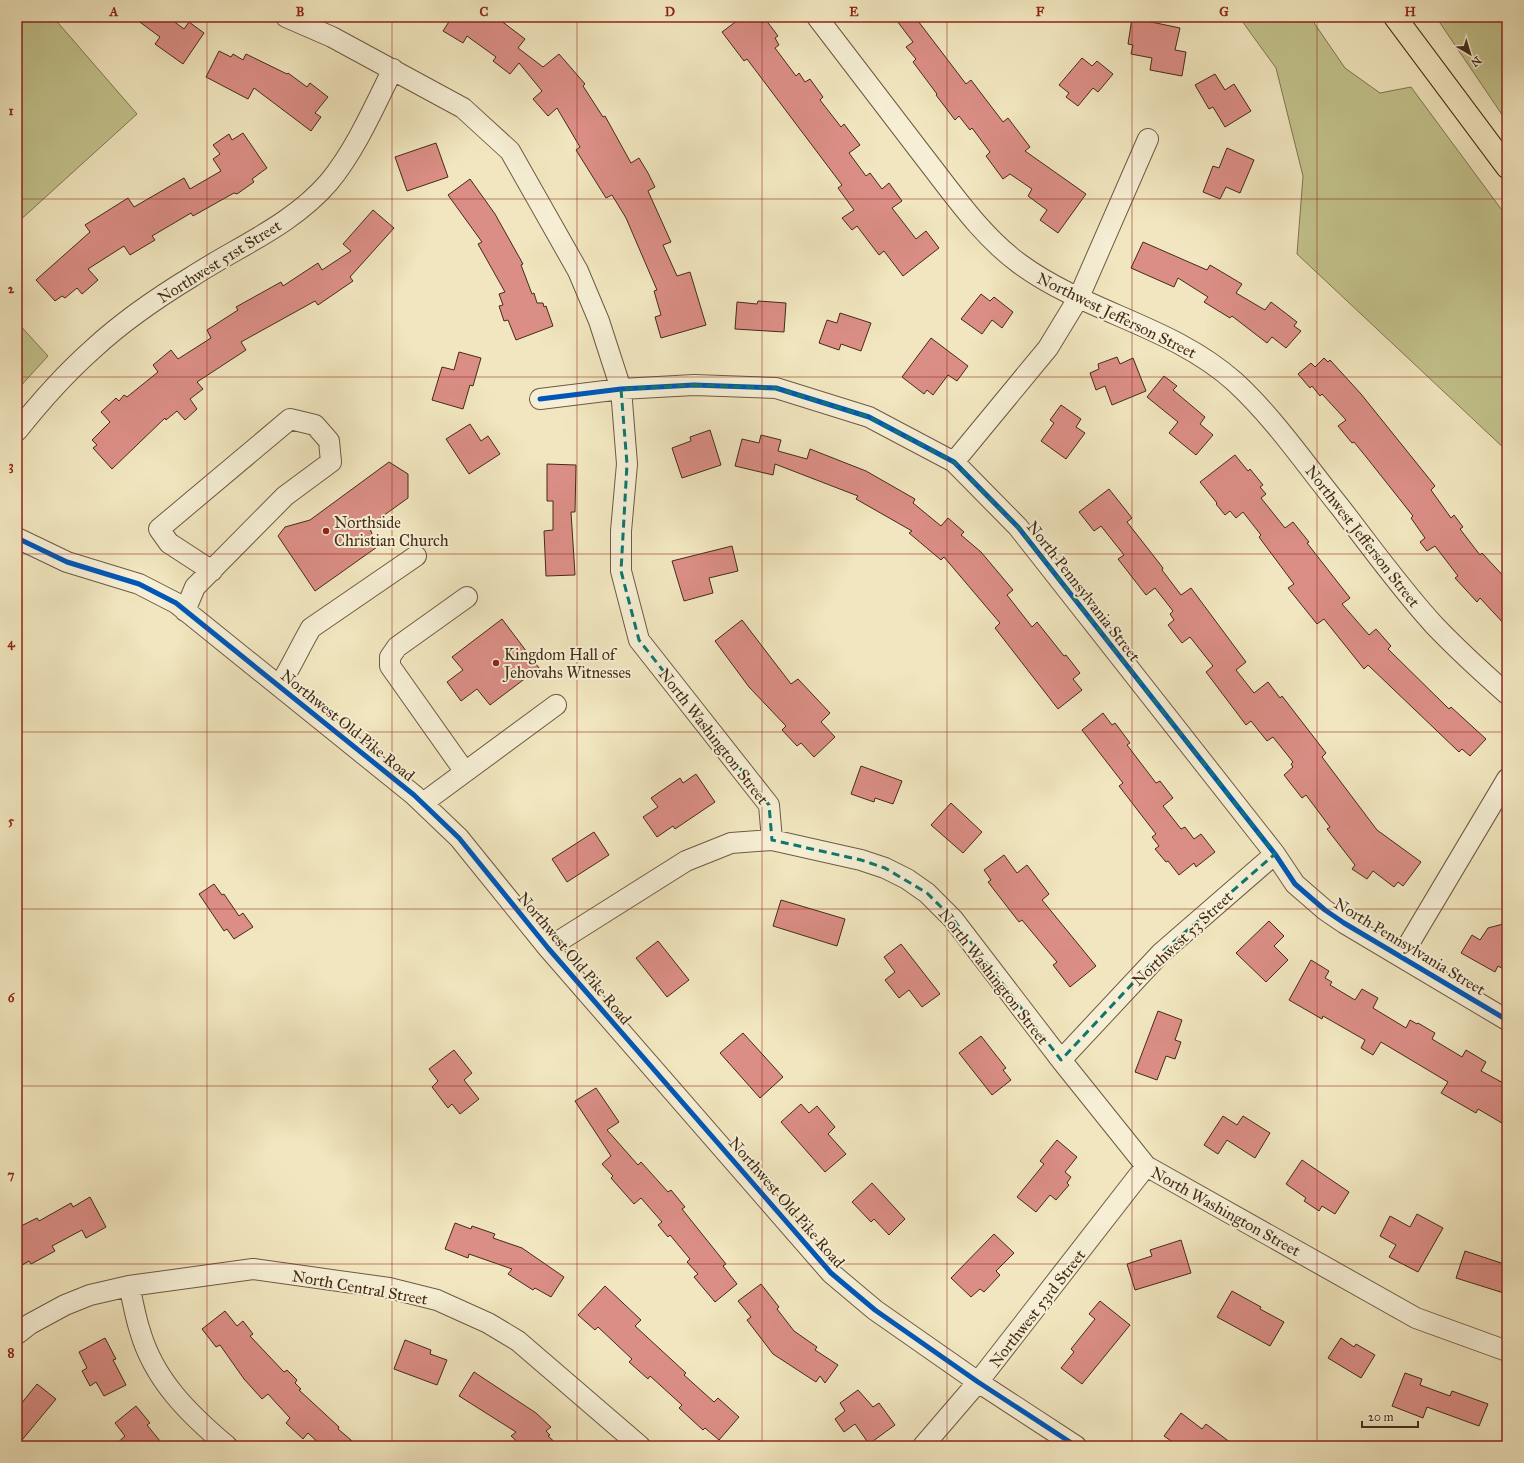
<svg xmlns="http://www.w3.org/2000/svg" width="1524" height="1463" font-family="'IM FELL Great Primer',serif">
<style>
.green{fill:#c2c28c;stroke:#837652}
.building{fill:#db8e86;stroke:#442b19}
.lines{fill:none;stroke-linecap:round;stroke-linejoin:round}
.minor-casing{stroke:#6f5a42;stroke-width:22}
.highway-casing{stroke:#442b19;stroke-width:24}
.minor{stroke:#f6efd5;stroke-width:20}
.highway{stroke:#f1e6bf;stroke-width:22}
.cycleway-casing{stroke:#f6efd5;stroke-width:8}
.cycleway{stroke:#0057b8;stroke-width:5}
.marked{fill:none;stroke:#0f766e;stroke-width:3;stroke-dasharray:8 5;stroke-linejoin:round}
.grid{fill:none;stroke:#8f2418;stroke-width:1;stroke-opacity:0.55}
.poi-dot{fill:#8f2418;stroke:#f6efd5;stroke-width:1.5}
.labels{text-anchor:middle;stroke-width:4;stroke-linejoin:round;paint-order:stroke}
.street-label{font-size:16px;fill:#442b19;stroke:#f6efd5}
.poi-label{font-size:16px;fill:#442b19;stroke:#f6efd5;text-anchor:start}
.neatline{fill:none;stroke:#8f2418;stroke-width:1.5}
.grid-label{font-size:13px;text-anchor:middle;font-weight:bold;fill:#8f2418}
</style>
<rect width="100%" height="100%" fill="#f1e6bf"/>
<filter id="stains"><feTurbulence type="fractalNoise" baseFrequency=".005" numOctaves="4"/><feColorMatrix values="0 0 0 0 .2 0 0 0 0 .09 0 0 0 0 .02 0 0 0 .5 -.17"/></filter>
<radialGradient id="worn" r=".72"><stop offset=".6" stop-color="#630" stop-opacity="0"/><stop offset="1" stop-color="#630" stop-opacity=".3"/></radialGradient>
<!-- green -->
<path class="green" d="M17,17H53L137,114L17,223Z
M1239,17H1310L1345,68L1380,93L1411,87L1507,217V451L1297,254L1303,176L1276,68Z
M1436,17H1507V122Z
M17,322L48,356L17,390Z"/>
<!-- building -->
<path class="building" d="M133,17H168L184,29L189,22L204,33L183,64L155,44L160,37Z
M452,17H496L525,39L518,48L543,67L559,54L585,84L583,86L603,117L605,116L631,163L639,158L648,173L655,187L648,191L671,242L663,245L677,276L690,272L706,325L661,338L655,317L661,315L654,291L657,290L626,218L612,195L606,198L576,150L580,147L557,108L548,116L533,99L542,91L519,63L510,74L493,61L496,57L467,36L463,43L443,31Z
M742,17H757L762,23L766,20L778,36L775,38L779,45L775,48L796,76L799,73L805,82L810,79L823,97L820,100L841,127L844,124L860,145L849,153L866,176L870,173L882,189L889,183L902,201L892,208L916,239L926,231L939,248L903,276L884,251L879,255L857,226L852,230L842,218L854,210L838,188L842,185L747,59L744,61L722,32Z
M894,17H915L966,84L971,80L1003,122L1008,118L1030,147L1025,151L1086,194L1058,233L1040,220L1047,210L1028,196L1032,189L1010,174L1003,179L986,156L990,152L972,128L970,130L959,116L955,120L936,95L937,94L913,62L916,59L906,47L913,42Z
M1132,18L1180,28L1175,50L1186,52L1182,76L1150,70L1152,58L1131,54L1133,45L1128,44Z
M219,51L231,57L233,54L243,60L246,54L287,74L288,73L307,87L310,83L328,97L315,113L321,117L311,131L254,88L248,99L206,77Z
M1082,58L1092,66L1097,61L1113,74L1098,92L1093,88L1078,106L1066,97L1069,93L1059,85Z
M1215,74L1225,90L1234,84L1251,111L1225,127L1213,107L1209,109L1195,85Z
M243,133L267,168L252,179L254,182L237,194L234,193L193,216L191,213L152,236L155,240L130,255L124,246L88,269L98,280L82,294L77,288L65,298L62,296L55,301L36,280L90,232L85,225L128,198L134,207L184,178L190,189L221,171L213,159L220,154L213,145L229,134L232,140Z
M436,143L448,177L407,191L395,157Z
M1227,148L1254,160L1240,193L1226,187L1220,199L1203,192L1213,166L1219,168Z
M470,179L495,214L523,264L521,265L532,294L534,293L537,303H543L544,307L546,306L553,326L516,340L508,320L504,321L499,306L503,305L499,294L505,292L478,244L482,242L448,195Z
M373,210L394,228L350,277L353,281L318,305L315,301L241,342L246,350L197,382L203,389L190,399L197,409L185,420L177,411L166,420L165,418L112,469L93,448L97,445L92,440L110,422L101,412L116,398L119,401L124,395L127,397L158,372L153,365L171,350L178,359L211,338L207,330L238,310L236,307L281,282L283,286L318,263L322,270L351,251L343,244Z
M1143,242L1207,270L1210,265L1242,284L1236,293L1265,310L1271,302L1297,322L1294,326L1301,331L1286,348L1272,337L1267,343L1232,316L1230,318L1204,302L1208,297L1178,278L1174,287L1131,268Z
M981,294L990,301L994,297L1013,312L1002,328L992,320L982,334L961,319Z
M758,301L786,303L784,332L735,329L737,302L757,304Z
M840,313L871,323L861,351L841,344L839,350L819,343L827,320L837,323Z
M931,338L968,366L957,381L948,375L933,395L927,390L924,394L902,377Z
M459,352L481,358L473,386L470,385L463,409L432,400L442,367L454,370Z
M1117,357L1120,364L1133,358L1146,391L1112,405L1105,386L1096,390L1090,373L1099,369L1098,364Z
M1324,358L1328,362L1330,360L1361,394L1435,486L1431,490L1451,518L1454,515L1463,527L1460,529L1480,555L1482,553L1507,580V627L1480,598L1477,602L1455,578L1458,576L1435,546L1427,551L1420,542L1425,538L1411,518L1413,516L1367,458L1354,442L1352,443L1338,426L1346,420L1322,394L1320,396L1312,386L1310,388L1298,374L1311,363L1315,367Z
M1164,376L1177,386L1173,390L1205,417L1200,424L1213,435L1196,455L1169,433L1178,422L1147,397Z
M1061,405L1081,419L1076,427L1085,433L1066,459L1041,441L1054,423L1050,420Z
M470,424L481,441L488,436L500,454L469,474L446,439Z
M710,430L721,465L682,478L672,448L691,441L690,437Z
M761,435L781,440L778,451L807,459L810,449L866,471L915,499L913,503L941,526L948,518L964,532L961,535L981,552L1013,590L1007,595L1032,627L1037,622L1064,656L1066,655L1080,673L1073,679L1082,690L1058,709L995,628L1000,623L944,557L941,560L909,533L912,531L856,499L858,496L775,464L773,475L735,466L742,439L759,443Z
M1235,455L1248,471L1250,469L1263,485L1260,487L1266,494L1261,498L1285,528L1293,522L1309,542L1307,543L1350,598L1342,604L1369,635L1376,629L1391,646L1388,649L1449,709L1451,707L1486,739L1470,756L1462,749L1459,752L1368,665L1364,669L1324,619L1317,624L1288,588L1294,584L1259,537L1261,535L1243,512L1236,518L1230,511L1225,515L1216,504L1217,503L1200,482Z
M389,462L408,474V498L369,526L377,547L315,591L278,536L285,527L310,520Z
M547,464L576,465L575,512H571L575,575L546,576L544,531L553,530V501H547Z
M1109,489L1132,518L1127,522L1163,568L1162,570L1181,595L1191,588L1246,662L1236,670L1254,693L1268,682L1280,698L1282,696L1326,753L1322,757L1377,830L1421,862L1403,886L1398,882L1394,887L1373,871L1367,879L1352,869L1355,865L1327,829L1330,827L1306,795L1302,798L1284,775L1293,767L1291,764L1293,762L1273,737L1267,741L1251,721L1246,725L1206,672L1213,666L1190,637L1182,643L1168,625L1174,620L1170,614L1173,611L1155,588L1146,595L1118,559L1124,555L1101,526L1094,531L1079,512Z
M732,546L738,571L709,578L713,593L684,601L672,561Z
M502,619L539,668L490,705L477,689L461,701L447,682L463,670L452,657Z
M742,620L791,684L798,679L830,713L821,722L835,737L814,757L801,743L797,746L782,730L786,726L749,687L715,641Z
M1103,713L1112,725L1115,723L1130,743L1127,745L1156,783L1160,781L1173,798L1163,806L1181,829L1185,827L1194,839L1201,834L1215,852L1196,867L1194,863L1179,875L1168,861L1166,862L1155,849L1159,846L1152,837L1156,834L1119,786L1123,783L1082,730Z
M861,766L902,781L893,804L875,798L874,802L851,794Z
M696,774L715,802L675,829L673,826L657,837L643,817L658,807L651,798L680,778L683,783Z
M951,803L982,832L963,853L931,825Z
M594,832L609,855L567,882L552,859Z
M1004,855L1017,873L1027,865L1049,894L1042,900L1096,966L1070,987L1053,965L1057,962L1022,920L1019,922L988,882L991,880L984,870Z
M214,884L222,895L224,894L239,916L243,913L253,927L234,939L227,929L224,931L199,894Z
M781,900L845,919L837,946L773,926Z
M1269,921L1284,936L1274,946L1288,960L1266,982L1236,953Z
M1507,923V971L1498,966L1495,972L1461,953L1472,935L1480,940L1488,928Z
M658,941L689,980L667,997L636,958Z
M901,944L940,994L922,1007L909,990L899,998L885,980L895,972L884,957Z
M1311,960L1329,971L1325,978L1332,982L1330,985L1355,1000L1362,989L1378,998L1373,1008L1406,1028L1410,1020L1417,1024L1418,1023L1435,1033L1432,1039L1462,1057L1466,1050L1486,1062L1481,1071L1507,1085V1126L1478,1109L1476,1113L1441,1093L1448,1082L1381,1042L1373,1055L1361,1048L1365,1040L1323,1016L1322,1019L1289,1000Z
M1158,1011L1182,1020L1175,1040L1181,1042L1175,1059L1166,1056L1157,1080L1135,1072Z
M743,1033L783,1077L760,1098L720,1053Z
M981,1036L1006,1068L1003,1070L1011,1080L992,1095L959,1053Z
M454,1050L472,1073L464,1080L479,1099L460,1114L452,1104L448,1108L432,1087L438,1081L429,1069Z
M596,1088L619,1122L607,1130L638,1165L641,1162L668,1192L671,1190L685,1207L682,1209L726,1264L723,1266L737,1284L715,1302L694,1277L698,1274L687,1262L690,1259L670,1235L668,1237L658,1225L662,1222L641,1198L634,1204L611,1178L613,1176L602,1164L611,1156L575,1101Z
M801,1104L809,1113L817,1106L835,1127L828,1134L846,1154L825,1172L781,1122Z
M1223,1116L1237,1125L1243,1116L1270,1133L1255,1158L1227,1140L1218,1154L1204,1145Z
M1057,1140L1077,1157L1065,1172L1071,1177L1067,1183L1069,1185L1056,1200L1050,1195L1036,1212L1017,1197L1044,1164L1040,1161Z
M1302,1160L1349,1192L1335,1214L1322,1206L1319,1211L1304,1201L1306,1198L1286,1184Z
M872,1183L905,1219L889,1235L874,1219L871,1222L852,1202Z
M90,1197L106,1227L86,1238L82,1230L52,1246L55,1251L31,1264L29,1261L17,1268V1228L37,1218L39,1221L71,1203L73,1207Z
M1417,1214L1443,1228L1418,1272L1389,1257L1396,1245L1380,1236L1390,1216L1410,1227Z
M455,1223L471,1229L472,1226L495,1234L493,1238L522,1248L564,1277L551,1297L535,1288L533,1290L508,1274L512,1269L469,1254L468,1258L445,1249Z
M994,1234L1014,1253L996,1271L1000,1275L984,1292L980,1289L971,1297L951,1278Z
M1181,1240L1191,1273L1135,1290L1127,1264L1152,1256L1150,1250Z
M1465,1251L1507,1265V1294L1456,1278Z
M761,1284L779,1307L777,1309L794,1331L817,1347L815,1350L838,1365L825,1383L820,1376L816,1382L773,1354L747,1320L751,1317L738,1301Z
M605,1286L641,1320L635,1326L686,1373L684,1375L714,1402L718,1398L739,1417L719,1440L705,1428L703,1430L679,1408L682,1405L650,1376L648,1379L629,1362L632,1359L598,1327L595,1330L578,1315Z
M1232,1291L1261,1307L1260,1309L1284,1322L1270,1346L1217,1317Z
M1100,1301L1130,1325L1082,1384L1061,1368L1074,1352L1071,1349L1095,1319L1089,1314Z
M225,1311L237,1326L243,1321L253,1334L250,1336L284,1372L287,1370L297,1380L295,1383L301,1389L299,1390L339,1427L338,1429L358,1446H322L308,1433L303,1439L286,1423L290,1418L268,1394L262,1399L244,1379L220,1345L216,1347L202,1329Z
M105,1338L116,1359L113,1360L126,1385L104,1396L96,1382L90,1386L82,1371L87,1368L79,1352Z
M1341,1338L1354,1347L1356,1344L1375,1355L1361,1378L1328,1358Z
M405,1340L431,1350L430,1354L447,1360L437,1385L394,1369Z
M474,1372L536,1413L551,1427L546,1431L550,1435L548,1436L559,1446H522L511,1436L516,1432L459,1396Z
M1405,1373L1422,1379L1420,1385L1450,1396L1452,1391L1488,1404L1479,1426L1427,1407L1423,1418L1392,1406Z
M37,1384L56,1399L17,1446V1409Z
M858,1390L873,1407L879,1403L895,1425L869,1444L855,1424L844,1432L835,1419L845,1411L840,1403Z
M136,1406L150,1423L147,1425L164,1446H114L125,1436L115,1423Z
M1181,1413L1202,1429L1206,1424L1235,1446H1178L1164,1436Z"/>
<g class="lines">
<defs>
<path id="minor" d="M286,17L332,37L463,108L510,151L578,271L599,321L621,389L627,464L621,531V571L639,640L769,805L772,840
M817,17C854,65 891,113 928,162C956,198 983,237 1020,264C1087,313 1173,326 1235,382C1275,419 1306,465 1340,507C1371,547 1401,589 1435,626C1458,650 1482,672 1507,694
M540,399L621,389L694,385L776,388L869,417L954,462L1018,527L1275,854L1295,884L1325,910L1344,923L1507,1020
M17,431C40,402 66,373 93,349C121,323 160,296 193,276C239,246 292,225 329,182C356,149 374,107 393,69
M954,462L1048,348L1079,297L1148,139
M17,538L67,562L139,584L176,603L414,795L459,838L548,948L831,1273L875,1310L978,1382L1076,1446
M185,611L195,587L285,496L331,462L329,441L315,425L290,419L159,529L169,543L212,571
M279,686C291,667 300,647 311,628L416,556
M465,772L390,666V657L397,647L467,597
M423,803L556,705
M548,948L686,861L731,843L772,840L861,860L885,868L907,879L927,893L953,919L1061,1060L1146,1166L1416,1318L1507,1351
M1401,957L1507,779
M1061,1060L1161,953L1275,854
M129,1286C133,1301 135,1316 140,1331C154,1380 189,1414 227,1446
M17,1334L30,1324L65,1305L90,1295L129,1286L253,1269L389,1288L437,1300L488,1323L518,1341L640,1446
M923,1446L978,1382L1146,1166"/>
<path id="highway" d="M1395,17L1507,167"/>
</defs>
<!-- minor casing -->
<use href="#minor" class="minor-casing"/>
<!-- highway casing -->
<use href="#highway" class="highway-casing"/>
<!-- minor -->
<use href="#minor" class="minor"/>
<!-- highway -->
<use href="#highway" class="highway"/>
<defs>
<path id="cycleway" d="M540,399L621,389L694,385L776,388L869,417L954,462L1018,527L1275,854L1295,884L1325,910L1344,923L1507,1020
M17,538L67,562L139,584L176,603L414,795L459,838L548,948L831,1273L875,1310L978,1382L1076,1446"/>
</defs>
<!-- cycleway casing -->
<use href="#cycleway" class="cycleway-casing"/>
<!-- cycleway -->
<use href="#cycleway" class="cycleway"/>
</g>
<!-- marked area -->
<path class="marked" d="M694,385L776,388L869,417L954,462L1018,527L1275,854L1161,953L1061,1060L953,919L927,893L885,868L861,860L772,840L769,805L639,640L621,571L627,464L621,389Z"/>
<!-- grid -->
<path class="grid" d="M207,17V1446M392,17V1446M577,17V1446M762,17V1446M947,17V1446M1132,17V1446M1317,17V1446M17,199H1507M17,377H1507M17,554H1507M17,732H1507M17,909H1507M17,1086H1507M17,1264H1507"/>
<!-- markers -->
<g class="poi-dot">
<circle cx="326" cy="531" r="4"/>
<circle cx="496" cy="663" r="4"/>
</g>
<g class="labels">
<!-- street labels -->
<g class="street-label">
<text transform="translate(219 261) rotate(-32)" y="6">Northwest 51st Street</text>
<text transform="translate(1117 315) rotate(26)" y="6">Northwest Jefferson Street</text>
<text transform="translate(1363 536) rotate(52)" y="6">Northwest Jefferson Street</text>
<text transform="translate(1084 591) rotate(52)" y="6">North Pennsylvania Street</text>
<text transform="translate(348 725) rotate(39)" y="6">Northwest Old Pike Road</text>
<text transform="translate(714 736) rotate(52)" y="6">North Washington Street</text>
<text transform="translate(1182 938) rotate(-43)" y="6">Northwest 53 Street</text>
<text transform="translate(1410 946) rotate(31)" y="6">North Pennsylvania Street</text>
<text transform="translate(575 958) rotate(50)" y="6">Northwest Old Pike Road</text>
<text transform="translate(994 976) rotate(52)" y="6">North Washington Street</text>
<text transform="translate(787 1202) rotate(49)" y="6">Northwest Old Pike Road</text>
<text transform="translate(1226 1211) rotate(29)" y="6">North Washington Street</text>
<text transform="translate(360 1287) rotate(10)" y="6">North Central Street</text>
<text transform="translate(1037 1308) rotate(-52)" y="6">Northwest 53rd Street</text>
</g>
<!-- poi labels -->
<g class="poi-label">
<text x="334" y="528">Northside<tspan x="334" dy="18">Christian Church</tspan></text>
<text x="504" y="660">Kingdom Hall of<tspan x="504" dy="18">Jehovahs Witnesses</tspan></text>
</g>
</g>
<!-- margin -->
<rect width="1524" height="1463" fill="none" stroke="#f1e6bf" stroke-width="44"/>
<!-- north arrow -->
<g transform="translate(1470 54) rotate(142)" stroke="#f6efd5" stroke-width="3" paint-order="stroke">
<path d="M0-3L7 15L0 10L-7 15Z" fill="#442b19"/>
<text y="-6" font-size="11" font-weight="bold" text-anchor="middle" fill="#442b19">N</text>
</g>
<!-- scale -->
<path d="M1362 1421v6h56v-6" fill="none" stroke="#442b19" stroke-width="2"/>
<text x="1368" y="1421" font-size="12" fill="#442b19" stroke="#f6efd5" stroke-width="3" paint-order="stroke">20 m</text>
<rect x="22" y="22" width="1480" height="1419" class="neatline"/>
<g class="grid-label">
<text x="114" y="16">A</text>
<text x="300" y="16">B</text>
<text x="484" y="16">C</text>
<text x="670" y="16">D</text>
<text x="854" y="16">E</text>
<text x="1040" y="16">F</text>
<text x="1224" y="16">G</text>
<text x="1410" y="16">H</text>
<text x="11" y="115">1</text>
<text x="11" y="293">2</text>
<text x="11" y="470">3</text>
<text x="11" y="647">4</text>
<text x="11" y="825">5</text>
<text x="11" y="1002">6</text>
<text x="11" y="1179">7</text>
<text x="11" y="1357">8</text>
</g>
<rect width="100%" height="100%" filter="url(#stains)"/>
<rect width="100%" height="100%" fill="url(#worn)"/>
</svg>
